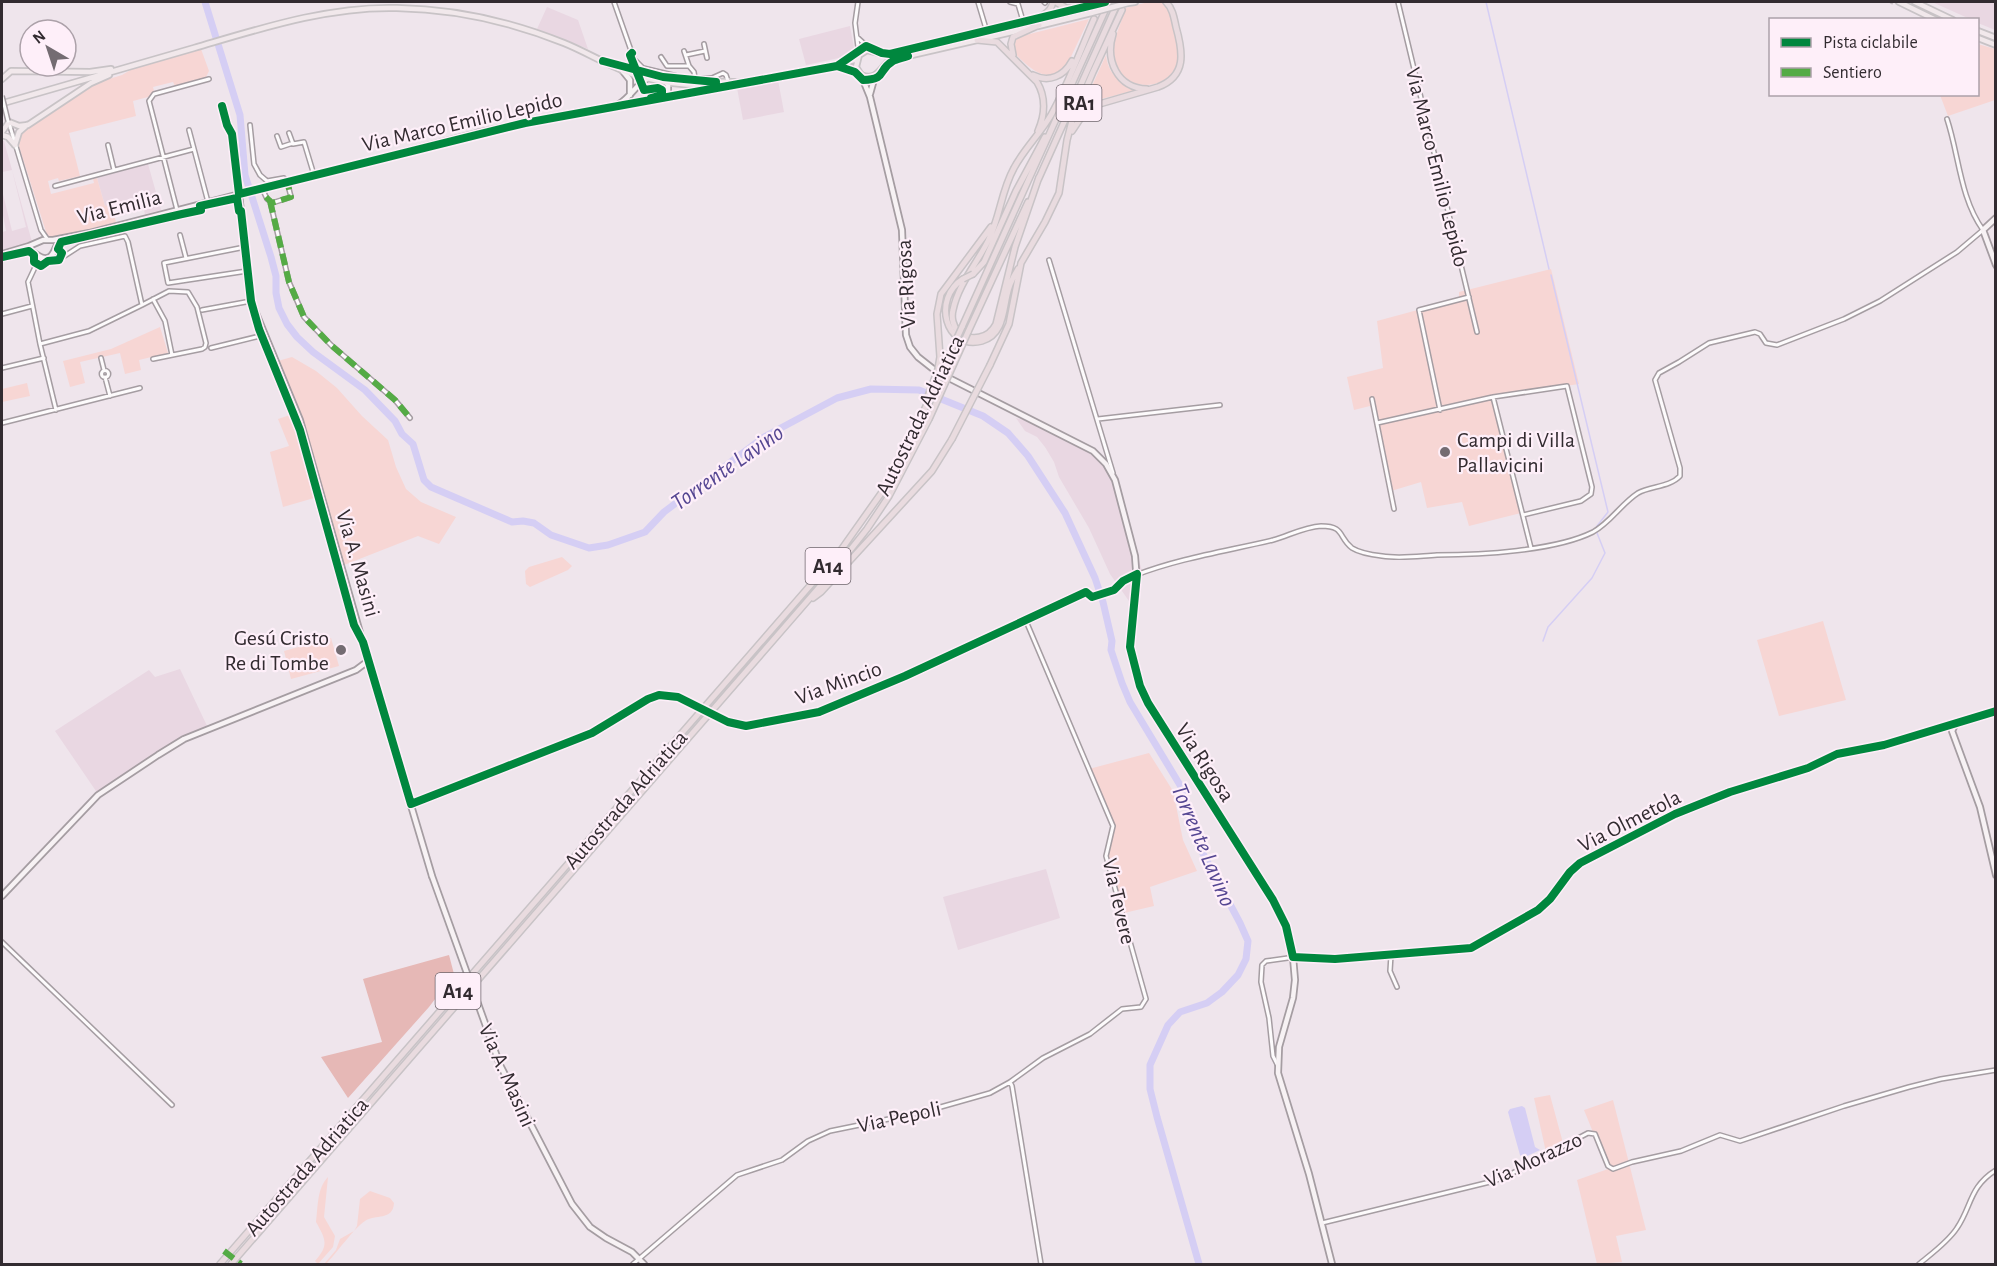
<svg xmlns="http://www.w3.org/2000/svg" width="1997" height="1266" font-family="'Alegreya Sans',sans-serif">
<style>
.built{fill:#e9d7e2}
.green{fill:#f7d6d4}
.forest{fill:#e6b8b6}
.water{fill:#d5cef4}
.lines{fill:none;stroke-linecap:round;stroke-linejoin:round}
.stream{stroke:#d5cef4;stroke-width:1.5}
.river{stroke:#d5cef4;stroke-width:7}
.street-tunnel{stroke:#c9c0c6;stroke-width:3;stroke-dasharray:3 1.5;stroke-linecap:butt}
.street-casing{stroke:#a59da2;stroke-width:6}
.secondary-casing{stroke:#a59da2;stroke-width:8}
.primary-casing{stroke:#c8c3c6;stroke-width:8}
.highway-casing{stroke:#c8c3c6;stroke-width:8}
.street{stroke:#fdfbfc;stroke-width:3}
.secondary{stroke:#f7f2f4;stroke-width:4.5}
.primary{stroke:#f1e8eb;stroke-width:4.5}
.highway{stroke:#e9dbdf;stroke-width:5}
.street-bridge-casing{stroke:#a59da2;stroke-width:6;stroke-linecap:butt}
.secondary-bridge-casing{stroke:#a59da2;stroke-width:8;stroke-linecap:butt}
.primary-bridge-casing{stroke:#c8c3c6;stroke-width:8;stroke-linecap:butt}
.highway-bridge-casing{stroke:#c8c3c6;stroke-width:8;stroke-linecap:butt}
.street-bridge{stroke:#fdfbfc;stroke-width:3}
.secondary-bridge{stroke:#f7f2f4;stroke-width:4.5}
.primary-bridge{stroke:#f1e8eb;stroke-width:4.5}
.highway-bridge{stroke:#e9dbdf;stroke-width:5}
.quiet{stroke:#54ab45;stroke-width:6;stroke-dasharray:12 6;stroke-linecap:butt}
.cycleway-casing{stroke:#feeff9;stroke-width:11}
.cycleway{stroke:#00873e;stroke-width:8}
.poi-dot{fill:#746c72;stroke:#feeff9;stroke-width:2}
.labels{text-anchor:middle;stroke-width:4.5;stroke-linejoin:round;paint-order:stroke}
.shield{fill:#feeff9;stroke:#6f666c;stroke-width:1.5}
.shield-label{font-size:21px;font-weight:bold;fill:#322b30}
.street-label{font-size:22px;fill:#322b30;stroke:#feeff9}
.poi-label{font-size:22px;fill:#322b30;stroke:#feeff9;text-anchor:start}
.water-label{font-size:24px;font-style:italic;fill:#554692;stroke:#feeff9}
</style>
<rect width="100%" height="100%" fill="#efe5ec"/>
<!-- built -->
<path class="built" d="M1932,2H1995V30L1978,23V20L1970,19Z
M547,7L578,20L588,49L537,29Z
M850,26L854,48L853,55L806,65L799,39Z
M778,80L784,112L743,120L737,88Z
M2,141H4L32,242L2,250V232L6,231L2,210V190L12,231L26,227L12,170L2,172Z
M148,164L161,210L145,214L140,196L105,206L97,178Z
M1016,418L1042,425L1095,453L1114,476L1143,574L1141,576L1136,611L1110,574L1089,528L1059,477L1054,462L1045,447L1037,437L1025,431Z
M180,669L209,730L183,740L98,794L55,731L149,670L155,677Z
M1046,869L1060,918L958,950L943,897Z"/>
<!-- green -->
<path class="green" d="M1148,2H1162L1165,4C1172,17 1181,42 1178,58C1173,94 1119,94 1113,57C1111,41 1122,24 1125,8Z
M1089,19L1067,65C1047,88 1029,67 1013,52V44L1018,37Z
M1978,44L1995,49V100L1948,116L1940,95L1978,94Z
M201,49L209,71L206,77L175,86L173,82L153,87L154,91L148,97L133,101L136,116L69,133L80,176L59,181L58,178L48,181L51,194L94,183L93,179L97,178L105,206L111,204L116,222C101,226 60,242 47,235L18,143L21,132L25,128L96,83L122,75L134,68Z
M1106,55C1108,74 1120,83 1136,90L1101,99L1081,110Z
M1551,269L1579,384L1493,397L1521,513L1469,526L1462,502L1427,508L1421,482L1391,491L1378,423L1370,406L1354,410L1347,377L1383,368L1377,321L1425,308L1459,297V292Z
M160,327L168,353L139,360L141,370L125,374L120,353L80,362L85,383L70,387L63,361L111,349Z
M292,357L316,371L337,388L362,416L388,440L396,467L406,489L421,502L456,517L439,544L418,536L339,567L321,496L283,507L270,452L289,446L278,419L293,414L282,370L278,361Z
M27,383L30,396L2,402V389Z
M562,557L572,566L568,570L530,587L526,584L525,571L529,567Z
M1823,621L1846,700L1779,716L1757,640Z
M331,638L339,666L291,679L284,651Z
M1149,753L1173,791L1183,840L1197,871L1150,887L1154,906L1124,913L1106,854L1113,826L1089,769Z
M1550,1095L1563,1143L1546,1152L1534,1098Z
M1613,1100L1646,1230L1616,1236L1622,1262L1597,1264L1577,1180L1608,1169L1584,1110Z
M328,1177L324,1217L335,1236L333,1247L318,1264L315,1261C329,1245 326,1240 316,1222C318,1207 317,1188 328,1177Z
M370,1191L390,1198L394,1203C393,1221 375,1214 365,1221C354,1228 336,1254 326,1264H324L336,1250L340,1239L354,1231L357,1226L360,1199Z"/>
<!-- forest -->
<path class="forest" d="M449,955L454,974L429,1007L348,1098L321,1057L382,1042L363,979Z"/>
<!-- water -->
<path class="water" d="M1522,1106L1525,1108L1535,1147L1540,1150L1523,1158L1520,1155L1508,1112L1510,1109Z"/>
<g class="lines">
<!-- stream -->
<path class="stream" d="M1486,2L1549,269
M1543,641L1548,627L1592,578L1605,553L1597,533V526L1608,512L1551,275"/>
<!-- river -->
<path class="river" d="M205,2L240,115L245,175L271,257L276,276V293L279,308L287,324L297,337L313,352L365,390L395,421L402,434L413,444L424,480L431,487L512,522L523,521L534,523L551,535L589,548L608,545L645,532L664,512L764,437L837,398L871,389L919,390L983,416L1008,433L1028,456L1065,513L1095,578L1103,602L1112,641L1111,650L1122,683L1130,702L1183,790L1200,848L1240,923L1248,941L1246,959L1238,975L1222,992L1207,1003L1180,1012L1168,1025L1150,1065V1089L1157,1117L1199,1264"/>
<!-- street-tunnel -->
<path class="street-tunnel" d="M1891,4L1892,2"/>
<defs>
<path id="street" d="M614,2L634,59L643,68L681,77L712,78L723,73L726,75L728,81
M858,2L855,23L859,55
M978,2L987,32
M1010,2L1018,4L1023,21
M1044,2L1045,3
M1398,2L1477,332
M857,37L870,49
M704,44L707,58
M684,51L689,66
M686,55L705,51
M661,57L667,66H689L694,72L695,78
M9,123L41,230L48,240
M250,125L254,164L260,175L267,181L284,178L287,181L291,197L272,203L267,199L262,188
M189,130L208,202
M289,133L293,144L304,142L314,175
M277,136L281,147L293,143
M108,145L114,170
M55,186L194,149
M270,201L289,282L304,317L331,345L395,400L410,418
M177,210L149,101L154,94L209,79
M180,235L186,258
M245,247L164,263L168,283L247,271
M45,259L37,263L28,282L40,344L89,331L142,305L128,242L125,236L80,246L63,257H51
M1049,260L1113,473
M153,299L165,321L172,355
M142,305L169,291L188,292L197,307L206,343L205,347L202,349L153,359
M202,310L251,301
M2,314L32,306
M40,344L56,410
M211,348L264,335
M101,358L104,370
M2,368L44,358
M101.5 374a3.5 3.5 0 1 1 7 0a3.5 3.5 0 1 1-7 0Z
M105,377L110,396
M1493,397L1531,548
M1372,399L1394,509
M1440,410L1419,310L1469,297
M1098,419L1220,405
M2,423L140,388
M1377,423L1493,397L1567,386L1592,487L1591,494L1581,501L1523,515
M719,718L737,725L752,726L819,712L905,676L1086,592L1092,597C1099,595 1107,593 1114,590C1122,585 1127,578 1136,575C1180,558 1227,551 1273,540C1288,536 1304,527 1321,526C1345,526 1338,537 1352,548C1360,553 1373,555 1382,556C1400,559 1419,556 1437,555C1480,555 1555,551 1593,532C1611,522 1621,504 1638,493C1651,486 1670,487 1680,476V468L1655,380L1659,373L1679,362L1709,343L1755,332L1760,334L1766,343L1777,345L1844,319L1880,301L1957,252L1983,230C1960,198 1959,155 1947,119
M411,804L592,733L648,699L667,695L689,703
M2,942L172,1105
M1391,955L1390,971L1397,987
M1278,1066L1273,1056L1269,1018L1261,982L1262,965L1266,961L1302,956L1335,959L1471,948L1538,910L1550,899L1570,872L1580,863L1675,814L1730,792L1808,768L1837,754L1884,745L1928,730L1954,724
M1010,1082L1012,1086L1041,1264
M1322,1223L1494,1181L1507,1176L1588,1133L1595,1134L1608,1166L1613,1169L1632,1162L1681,1151L1720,1135L1740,1141L1844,1106L1909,1087L1941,1079L1996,1070
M633,1264L737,1175L782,1160L808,1141L830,1131L923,1112L990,1093L1010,1082L1043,1058L1090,1034L1122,1009L1141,1007L1146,999L1106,856L1113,826L1026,621
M1919,1264C1931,1254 1948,1242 1957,1228C1972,1206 1969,1187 1996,1170"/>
<path id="secondary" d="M622,70L630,80V95
M861,75L870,97L902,230L906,335L910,347L918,357L937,372L1093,451L1106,464L1115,480L1135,556L1137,583L1130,647L1140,686L1152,711L1273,900L1286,926L1293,957L1295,980L1293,998L1279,1047L1278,1073L1309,1174L1332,1264
M657,76L668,84V91L665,98
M870,94L875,76
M619,104C631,97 636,84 648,78
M239,194L251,301L300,420L368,661L432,876
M1996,218L1983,230L1996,265
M24,249C35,250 39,260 47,258C55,257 55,244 61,239
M2,254L29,246L43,240H53L89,233L477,133L552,117L729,85
M1996,711L1956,723L1952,731L1980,807L1996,875
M2,896L98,795L158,755L184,739L356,670L368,661
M500,1065L572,1204L590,1227L606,1238L632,1252L644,1264"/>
<path id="primary" d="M1899,2L1936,20
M1915,2L1953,20
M1128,3L1135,2
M1042,18L1093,5
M1025,22L888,55L867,50L859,55L856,67L861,75C877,82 880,68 890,60L1030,28
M1038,26L1091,13
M1978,31L1996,38
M1978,38L1996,45
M615,65C655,77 692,82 734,82
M840,66L857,70
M2,79L11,71L90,72L111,69
M7,102C69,84 132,66 194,48C259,29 328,6 397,8C454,9 512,22 564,43C589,53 613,69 639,76C694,92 736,84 791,74C813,70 835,67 857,59
M2,132L9,122L19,126L28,125L91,83L109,75
M2,135L8,137L15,145
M15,145L19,132L27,125"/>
<path id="highway" d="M1056,2L1066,8L1078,9
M1023,22C1036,18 1050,16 1053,2
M1113,34C1105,60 1117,88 1147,89
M977,40L997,42L1037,82C1046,97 1045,115 1038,131
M1013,55L1011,44L1013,37L1039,25
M1033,75C1049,83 1064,76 1072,61
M1072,131L1084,113L1096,105L1158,87C1187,76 1183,52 1176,27C1174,18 1173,9 1166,2
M1039,177L1015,247L996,324C989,338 971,343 958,331C953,326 951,317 953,310C958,285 977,263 988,241C1000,218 1001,191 1014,168C1024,149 1040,134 1051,115C1068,85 1080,51 1094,19
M1038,180L1118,2
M973,274L984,262L1016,191L1045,137
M963,279C932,298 945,351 982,341C1003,335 1003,312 1007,295C1009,285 1013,277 1018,269
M962,327L1109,2
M968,332L1028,202
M940,357L937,314L941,294L991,227
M990,365L1009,324L1021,263L1045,222L1059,193L1067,140L1072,121L1093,72L1122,10
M813,598L821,592L932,471L952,439
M220,1264L841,550L887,485L922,415
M231,1264L836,568L867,529L889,496L929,419"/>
</defs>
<!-- street casing -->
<use href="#street" class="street-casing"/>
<!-- secondary casing -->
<use href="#secondary" class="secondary-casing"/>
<!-- primary casing -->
<use href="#primary" class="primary-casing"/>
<!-- highway casing -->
<use href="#highway" class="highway-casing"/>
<!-- street -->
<use href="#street" class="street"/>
<!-- secondary -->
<use href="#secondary" class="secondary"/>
<!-- primary -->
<use href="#primary" class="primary"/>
<!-- highway -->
<use href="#highway" class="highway"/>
<defs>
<path id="street-bridge" d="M2,96L8,121
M689,703L719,718"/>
<path id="secondary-bridge" d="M432,876L500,1065"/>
<path id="primary-bridge" d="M1093,5L1105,2
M1091,13L1128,3"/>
<path id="highway-bridge" d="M963,279L973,274
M927,399L938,369L940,357
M922,415L962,327
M929,419L968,332
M952,439L990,365"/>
</defs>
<!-- street-bridge casing -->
<use href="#street-bridge" class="street-bridge-casing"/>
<!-- secondary-bridge casing -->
<use href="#secondary-bridge" class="secondary-bridge-casing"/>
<!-- primary-bridge casing -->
<use href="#primary-bridge" class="primary-bridge-casing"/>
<!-- highway-bridge casing -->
<use href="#highway-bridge" class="highway-bridge-casing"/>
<!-- street-bridge -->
<use href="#street-bridge" class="street-bridge"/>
<!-- secondary-bridge -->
<use href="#secondary-bridge" class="secondary-bridge"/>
<!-- primary-bridge -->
<use href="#primary-bridge" class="primary-bridge"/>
<!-- highway-bridge -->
<use href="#highway-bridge" class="highway-bridge"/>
<!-- quiet -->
<path class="quiet" d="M266,197L272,203L291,197L287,181
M270,201L289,282L304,317L331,345L395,400L410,418
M224,1251L241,1264"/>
<defs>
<path id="cycleway" d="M632,53L630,55L644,90L658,88L662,90V95L651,98
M603,61L663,77L716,82
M837,66L855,72L863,80C888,79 877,70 893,61C897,59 903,58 908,56
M222,106L227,125L232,134L239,194L525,123L837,66L866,46L882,53L890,54L1105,2
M2,257L29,251L34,255V262L41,266L48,261L59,260L62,253L58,249L61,242L182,214L201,210L200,206L237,198L239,211H241L251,301L259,329L300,430L354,625L363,642L411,804L592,733L648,699L659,695L678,697L728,722L746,726L819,712L905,676L1086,592L1092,597L1114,590L1123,581L1137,574L1130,647L1140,686L1148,703L1273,900L1286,926L1293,957L1335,959L1471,948L1538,910L1550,899L1570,872L1580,863L1675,814L1730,792L1808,768L1837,754L1884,745L1996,711"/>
</defs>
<!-- cycleway casing -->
<use href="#cycleway" class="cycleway-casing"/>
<!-- cycleway -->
<use href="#cycleway" class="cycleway"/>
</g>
<!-- markers -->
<g class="poi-dot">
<circle cx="1445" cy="452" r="6"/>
<circle cx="341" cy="650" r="6"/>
</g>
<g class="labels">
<!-- shield labels -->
<g class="shield">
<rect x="1056.5" y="85" width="45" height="36" rx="4.5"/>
<rect x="805.5" y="548" width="45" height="36" rx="4.5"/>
<rect x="435.5" y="973" width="45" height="36" rx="4.5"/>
</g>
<g class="shield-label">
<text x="1079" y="110">RA1</text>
<text x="828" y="573">A14</text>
<text x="458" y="998">A14</text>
</g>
<!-- street labels -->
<g class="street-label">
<text transform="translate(462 121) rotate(-13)" y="8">Via Marco Emilio Lepido</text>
<text transform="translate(1438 167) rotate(76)" y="8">Via Marco Emilio Lepido</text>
<text transform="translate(119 206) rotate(-14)" y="8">Via Emilia</text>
<text transform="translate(905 284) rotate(-93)" y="8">Via Rigosa</text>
<text transform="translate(919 415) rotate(-64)" y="8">Autostrada Adriatica</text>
<text transform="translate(359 563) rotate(74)" y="8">Via A. Masini</text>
<text transform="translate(838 682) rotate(-20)" y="8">Via Mincio</text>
<text transform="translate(1206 762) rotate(57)" y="8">Via Rigosa</text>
<text transform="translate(625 799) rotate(-49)" y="8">Autostrada Adriatica</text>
<text transform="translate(1629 820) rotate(-27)" y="8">Via Olmetola</text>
<text transform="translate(1120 901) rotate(77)" y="8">Via Tevere</text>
<text transform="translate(508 1075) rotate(66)" y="8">Via A. Masini</text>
<text transform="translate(899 1116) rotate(-12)" y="8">Via Pepoli</text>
<text transform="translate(1533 1159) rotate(-25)" y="8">Via Morazzo</text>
<text transform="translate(306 1166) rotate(-49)" y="8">Autostrada Adriatica</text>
</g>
<!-- poi labels -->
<g class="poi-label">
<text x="1457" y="447">Campi di Villa<tspan x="1457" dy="25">Pallavicini</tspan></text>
<text x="329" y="645" text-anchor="end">Gesú Cristo<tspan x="329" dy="25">Re di Tombe</tspan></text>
</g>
<!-- water labels -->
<g class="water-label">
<text transform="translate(727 467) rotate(-35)" y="8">Torrente Lavino</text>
<text transform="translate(1204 845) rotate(67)" y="8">Torrente Lavino</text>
</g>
</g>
<!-- border -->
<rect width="1997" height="1266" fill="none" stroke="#322b30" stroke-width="6"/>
<!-- legend -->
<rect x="1769" y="18" width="210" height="78" fill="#feeff9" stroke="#aca1a9" stroke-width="1.5"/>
<rect x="1781" y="38" width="30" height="9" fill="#00873e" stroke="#aca1a9" stroke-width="1.5"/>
<text x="1823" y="48" font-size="18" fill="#322b30">Pista ciclabile</text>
<rect x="1781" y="68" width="30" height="9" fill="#54ab45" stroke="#aca1a9" stroke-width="1.5"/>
<text x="1823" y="78" font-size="18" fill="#322b30">Sentiero</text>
<!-- north arrow -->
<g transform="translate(48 48) rotate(321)"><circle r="28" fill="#feeff9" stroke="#aca1a9" stroke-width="1.5"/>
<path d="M0-4.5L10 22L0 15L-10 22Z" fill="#746c72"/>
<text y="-9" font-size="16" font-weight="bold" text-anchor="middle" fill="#322b30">N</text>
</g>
</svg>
